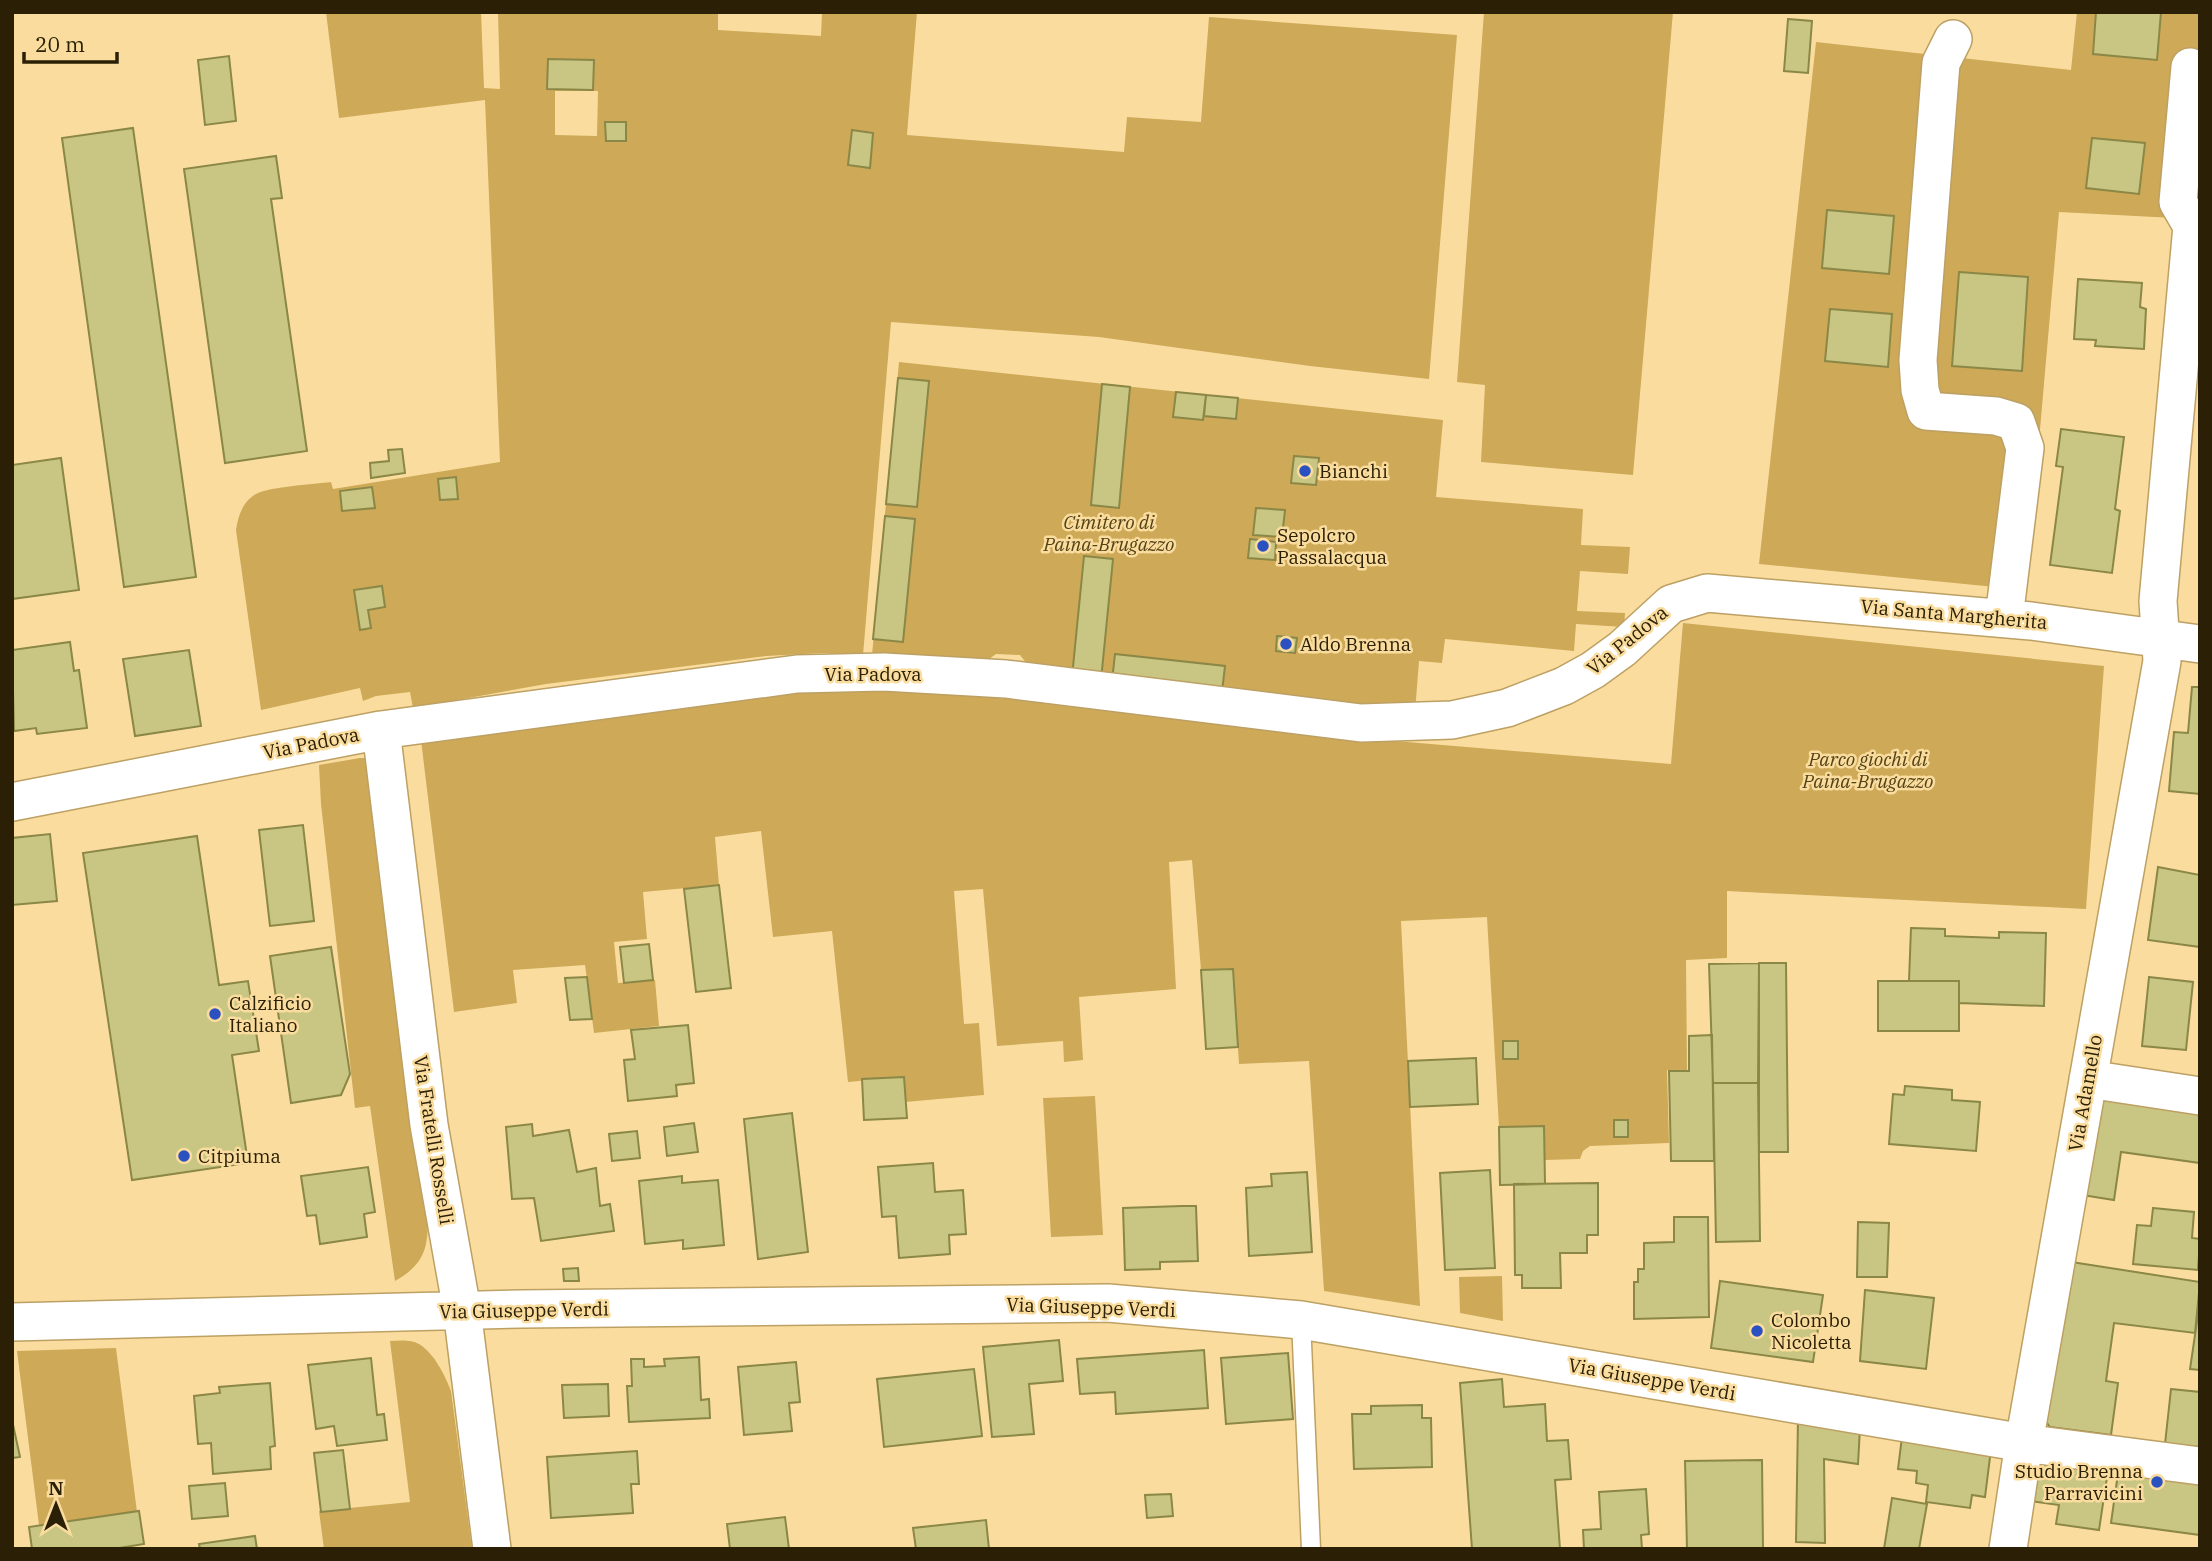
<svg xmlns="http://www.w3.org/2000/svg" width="2212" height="1561" font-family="'IBM Plex Serif',serif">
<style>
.green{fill:#cda958;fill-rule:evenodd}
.building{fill:#c9c683;stroke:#8b8746;stroke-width:2}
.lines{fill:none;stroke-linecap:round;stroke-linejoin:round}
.lane-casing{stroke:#bda063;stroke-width:21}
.street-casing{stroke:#bda063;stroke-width:40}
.lane{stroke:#fff;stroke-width:18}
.street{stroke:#fff;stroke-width:37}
.poi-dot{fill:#2b51c1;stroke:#fadd9e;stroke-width:2.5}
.labels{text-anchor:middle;stroke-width:5;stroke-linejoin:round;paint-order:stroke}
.poi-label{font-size:19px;fill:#2b2006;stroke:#fadd9e;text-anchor:start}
.park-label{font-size:19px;font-style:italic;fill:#544216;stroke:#fadd9e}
.street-label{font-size:19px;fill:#2b2006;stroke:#fadd9e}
</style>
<rect width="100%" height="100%" fill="#fadd9e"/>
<!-- green -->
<path class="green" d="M326,12H481L484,88L500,89L498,12H718V30L821,36L822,12H917L907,135L1124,152L1127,117L1201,122L1209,17L1457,35L1429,379L1310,366L1099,337L891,322L863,655L823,653L766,656L546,684L413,708L410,692L376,696L363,701L360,688L261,710L236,530C238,516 243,500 258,493C270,487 315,484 331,482L333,489L500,462L485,100L339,118ZM555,91H598L597,136L555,135Z
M1484,12H1673L1633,475L1481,462L1485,385L1457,382Z
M2077,12H2200V323L2172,260L2174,218L2059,212L2026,590L1759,564L1816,42L2071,70Z
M899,362L1443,420L1436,497L1583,509L1581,545L1630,547L1628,574L1580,571L1577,611L1625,613L1624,627L1576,624L1574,651L1445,639L1442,663L1419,661L1415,712L1035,674L1020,655L996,654L981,665L872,655Z
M1683,623L2104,666L2086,909L1727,891V958L1686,960L1687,1070H1667L1669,1143L1590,1146L1583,1151L1580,1159L1545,1160L1543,1126L1499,1127L1487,917L1401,921L1420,1306L1324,1291L1309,1061L1239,1064L1233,969L1201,970L1192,860L1169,862L1176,989L1079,997L1083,1060L1064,1062L1063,1041L997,1046L983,889L954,891L964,1024L979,1023L984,1095L905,1102L902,1077L848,1082L832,931L773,937L761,831L715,837L719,885L643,892L647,939L614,942L618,983L655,980L659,1026L594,1033L585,965L513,970L517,1003L454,1012L421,740L746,694L888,688L1076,705L1288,732L1671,764Z
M360,758H367L428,1207C428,1243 429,1262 395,1281L370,1106L355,1108L321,804L319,765Z
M1095,1096L1103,1235L1051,1237L1043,1098Z
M1502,1276L1503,1321L1460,1313L1459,1277Z
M390,1341C399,1341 410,1339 419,1344C434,1353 445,1375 451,1391L472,1549H324L319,1511L410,1502Z
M116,1348L137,1512L39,1525L17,1351Z"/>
<!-- building -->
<path class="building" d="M2096,12H2161L2157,60L2093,54Z
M1788,19L1812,21L1808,73L1784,71Z
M229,56L236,121L205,125L198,60Z
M548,59L594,60L593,90L547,89Z
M605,122H626V141H606Z
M133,128L196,577L124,587L62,138Z
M852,130L873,133L870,168L848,165Z
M2092,138L2145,143L2139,194L2086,188Z
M276,156L282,198L271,199L307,451L225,463L184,169Z
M1827,210L1894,216L1889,274L1822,268Z
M1959,272L2028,277L2022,371L1952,366Z
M2078,279L2142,283L2140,307L2146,309L2144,349L2095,346L2096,340L2074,339Z
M1830,309L1892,314L1888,367L1825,361Z
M898,378L929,381L917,507L886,504Z
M1102,384L1130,387L1119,508L1091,505Z
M1176,392L1206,395L1203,420L1173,417Z
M1206,395L1238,398L1236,419L1204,416Z
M2061,429L2124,437L2115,509L2120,511L2112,573L2050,565L2063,467L2056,466Z
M402,449L405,473L371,478L370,463L389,461L388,450Z
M1294,456L1319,458L1316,485L1291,483Z
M61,458L79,590L12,599V465Z
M456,477L458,499L440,500L438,479Z
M372,487L375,508L342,511L340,491Z
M1256,508L1285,510L1282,537L1253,535Z
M885,516L915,519L903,642L873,639Z
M1250,539L1276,542L1275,560L1248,558Z
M1084,556L1113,559L1101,680L1072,677Z
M382,586L385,607L368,610L371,628L360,630L354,590Z
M1277,636L1297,638L1295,653L1276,651Z
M70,642L74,671L79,670L87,728L37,734L36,728L14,731L12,650Z
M189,650L201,726L135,736L123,659Z
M1115,654L1225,666L1222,692L1112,681Z
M2192,687H2200V794L2169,791L2174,732L2188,733Z
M303,825L314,921L270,926L259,830Z
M50,834L57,901L12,905V838Z
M197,836L219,985L248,981L259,1051L232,1055L248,1163L132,1180L83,853Z
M2158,867L2200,875V947L2148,940Z
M719,885L731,988L696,992L684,889Z
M1911,928L1945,929V936L1999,938V932L2046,933L2044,1006L1959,1003V981H1909Z
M649,944L653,980L624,983L620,947Z
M331,947L350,1074L341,1095L291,1103L270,956Z
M1759,963L1758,1083H1713L1709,964Z
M1759,963H1786L1788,1152H1759Z
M1233,969L1238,1047L1206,1049L1201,970Z
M587,977L592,1019L570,1020L565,978Z
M2149,977L2193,982L2186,1050L2142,1046Z
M1878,981H1959V1031H1878Z
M688,1025L694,1083L676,1085L677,1096L628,1101L624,1060L635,1059L631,1030Z
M1712,1035L1714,1161H1671L1669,1071H1689V1036Z
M1503,1041H1518V1059H1503Z
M1476,1058L1478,1104L1410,1107L1408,1061Z
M904,1077L907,1118L864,1120L862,1079Z
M1713,1083H1758L1760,1241L1716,1242Z
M1905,1086L1952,1090V1100L1980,1102L1976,1151L1889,1144L1893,1094L1904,1095Z
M2097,1094L2200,1109V1163L2121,1152L2114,1200L2082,1195Z
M792,1113L808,1252L758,1259L744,1119Z
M1614,1120H1628V1137H1614Z
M694,1123L698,1152L667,1156L664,1127Z
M532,1124L533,1136L569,1130L577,1172L596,1168L600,1206L610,1204L614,1231L541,1241L534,1198L512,1199L506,1127Z
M1544,1126L1545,1184L1500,1185L1499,1127Z
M637,1131L640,1158L612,1161L609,1134Z
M933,1163L935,1192L963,1190L966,1234L949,1235L950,1254L899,1258L896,1216L882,1217L878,1167Z
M368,1167L375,1212L364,1214L367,1237L320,1244L316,1215L307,1216L301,1176Z
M1490,1170L1495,1268L1445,1270L1440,1173Z
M1307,1172L1312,1252L1249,1256L1246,1188L1272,1186L1271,1174Z
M682,1176V1183L718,1180L724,1245L683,1249V1240L645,1244L639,1181Z
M1598,1183V1235H1587V1253H1560L1561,1288H1522V1275H1515L1514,1184Z
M1182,1206H1196L1198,1261L1160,1262V1269L1125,1270L1123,1208Z
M2153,1208L2194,1212L2192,1238L2200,1239L2198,1270L2133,1264L2137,1225L2151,1226Z
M1674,1217H1708L1709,1317L1634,1319V1282H1638V1269H1644V1243L1674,1242Z
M1858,1222L1889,1223L1887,1277H1857Z
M2065,1261L2200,1282L2195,1333L2114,1323L2106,1381L2118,1383L2111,1435L2050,1427L2044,1419Z
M578,1268L579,1281H564L563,1269Z
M1720,1281L1823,1295L1813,1362L1711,1348Z
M1865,1290L1934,1298L1926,1369L1860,1361Z
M2200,1301V1370L2190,1369Z
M1059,1340L1063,1381L1029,1384L1034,1434L992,1437L983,1347Z
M1204,1350L1208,1408L1116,1414L1115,1392L1080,1394L1077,1359Z
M1288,1353L1293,1419L1226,1424L1221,1358Z
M699,1357L701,1400L709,1399L710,1418L629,1422L627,1386H632L631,1359H644V1367L665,1366L664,1359Z
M371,1358L377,1415L384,1414L387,1440L337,1446L334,1426L316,1429L308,1365Z
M796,1362L800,1402L789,1403L792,1431L744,1435L738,1367Z
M974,1369L982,1436L884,1447L877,1379Z
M1502,1379L1504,1407L1545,1404L1547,1441L1568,1440L1571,1479L1555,1480L1560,1549H1472L1460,1383Z
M270,1383L275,1446L270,1447L271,1469L213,1474L211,1443L198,1444L194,1396L220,1393L219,1387Z
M608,1384L609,1416L564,1418L562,1385Z
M2171,1389L2200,1392V1447L2165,1444Z
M1422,1405V1418H1431L1432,1467L1354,1469L1352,1414H1371V1406Z
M1798,1418L1860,1428L1858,1464L1824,1459L1825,1543L1796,1542Z
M12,1420L20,1457L12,1458Z
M1902,1437L1991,1449L1985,1497L1972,1495L1970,1508L1926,1502L1928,1485L1916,1483L1917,1471L1898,1469Z
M343,1450L350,1509L321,1512L314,1453Z
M637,1451L639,1484H631L633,1513L551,1518L547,1457Z
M2038,1453L2109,1464L2099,1530L2056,1524L2059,1505L2031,1501Z
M1762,1460L1763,1549H1687L1685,1461Z
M2119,1466L2200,1478V1535L2111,1523Z
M225,1483L228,1516L192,1519L189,1486Z
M1646,1489L1649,1534L1641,1535L1642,1549H1584L1583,1530L1601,1529L1599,1492Z
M1171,1494L1173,1516L1147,1518L1145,1495Z
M1892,1498L1927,1504L1919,1549H1884Z
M139,1511L144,1544L113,1549H32L29,1527Z
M785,1517L789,1549H730L727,1524Z
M986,1520L989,1549H916L913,1528Z
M255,1536L257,1549H200L199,1544Z"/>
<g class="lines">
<defs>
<path id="lane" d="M1301,1320L1311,1549"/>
<path id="street" d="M1953,39L1941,63L1918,360L1920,390L1926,411L1996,416L2016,422L2025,448L2004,618
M381,730L429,1125L462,1310L492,1549
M12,802L381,730L797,674L884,672L1006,679L1361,723L1452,720L1507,708L1564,686L1593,670L1622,649L1671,604L1707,593L2031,621L2200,644
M2088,1079L2200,1096
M12,1322L520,1309L1108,1303L1301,1320L2024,1443L2200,1466
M2008,1549L2024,1443L2162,661L2158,601L2192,226L2178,202L2190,67"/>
</defs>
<!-- lane casing -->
<use href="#lane" class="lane-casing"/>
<!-- street casing -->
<use href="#street" class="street-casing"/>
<!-- lane -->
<use href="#lane" class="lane"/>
<!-- street -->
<use href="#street" class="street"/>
</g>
<!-- markers -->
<g class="poi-dot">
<circle cx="1305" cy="471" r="7"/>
<circle cx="1263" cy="546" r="7"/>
<circle cx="1286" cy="644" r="7"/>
<circle cx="215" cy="1014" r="7"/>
<circle cx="184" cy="1156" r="7"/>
<circle cx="1757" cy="1331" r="7"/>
<circle cx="2157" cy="1482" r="7"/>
</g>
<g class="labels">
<!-- poi labels -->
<g class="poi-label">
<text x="1319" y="478">Bianchi</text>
<text x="1277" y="542">Sepolcro<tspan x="1277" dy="22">Passalacqua</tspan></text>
<text x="1300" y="651">Aldo Brenna</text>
<text x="229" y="1010">Calzificio<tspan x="229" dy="22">Italiano</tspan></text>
<text x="198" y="1163">Citpiuma</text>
<text x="1771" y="1327">Colombo<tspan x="1771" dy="22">Nicoletta</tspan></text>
<text x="2143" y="1478" text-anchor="end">Studio Brenna<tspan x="2143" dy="22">Parravicini</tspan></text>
</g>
<!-- park labels -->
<g class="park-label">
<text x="1109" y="529">Cimitero di<tspan x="1109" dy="22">Paina-Brugazzo</tspan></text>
<text x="1868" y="766">Parco giochi di<tspan x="1868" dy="22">Paina-Brugazzo</tspan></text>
</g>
<!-- street labels -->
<g class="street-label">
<text transform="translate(1954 614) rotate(5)" y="7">Via Santa Margherita</text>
<text transform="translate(1627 640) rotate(-39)" y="7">Via Padova</text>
<text x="873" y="681">Via Padova</text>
<text transform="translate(311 743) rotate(-11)" y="7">Via Padova</text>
<text transform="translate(2085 1093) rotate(-80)" y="7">Via Adamello</text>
<text transform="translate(434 1140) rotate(81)" y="7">Via Fratelli Rosselli</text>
<text transform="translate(1091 1307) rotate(2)" y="7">Via Giuseppe Verdi</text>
<text transform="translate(524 1310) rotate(-1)" y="7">Via Giuseppe Verdi</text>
<text transform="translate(1652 1379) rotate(10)" y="7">Via Giuseppe Verdi</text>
</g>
</g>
<!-- border -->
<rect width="2212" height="1561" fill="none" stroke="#2b2006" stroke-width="28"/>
<!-- north arrow -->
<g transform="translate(56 1505)" stroke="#fadd9e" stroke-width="5" paint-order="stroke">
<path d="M0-5L12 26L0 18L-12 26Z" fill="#2b2006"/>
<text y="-10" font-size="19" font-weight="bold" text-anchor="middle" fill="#2b2006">N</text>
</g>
<!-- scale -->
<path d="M24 52v10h93v-10" fill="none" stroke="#2b2006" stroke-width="3.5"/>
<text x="35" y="52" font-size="21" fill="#2b2006" stroke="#fadd9e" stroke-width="5" paint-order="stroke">20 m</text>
</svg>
